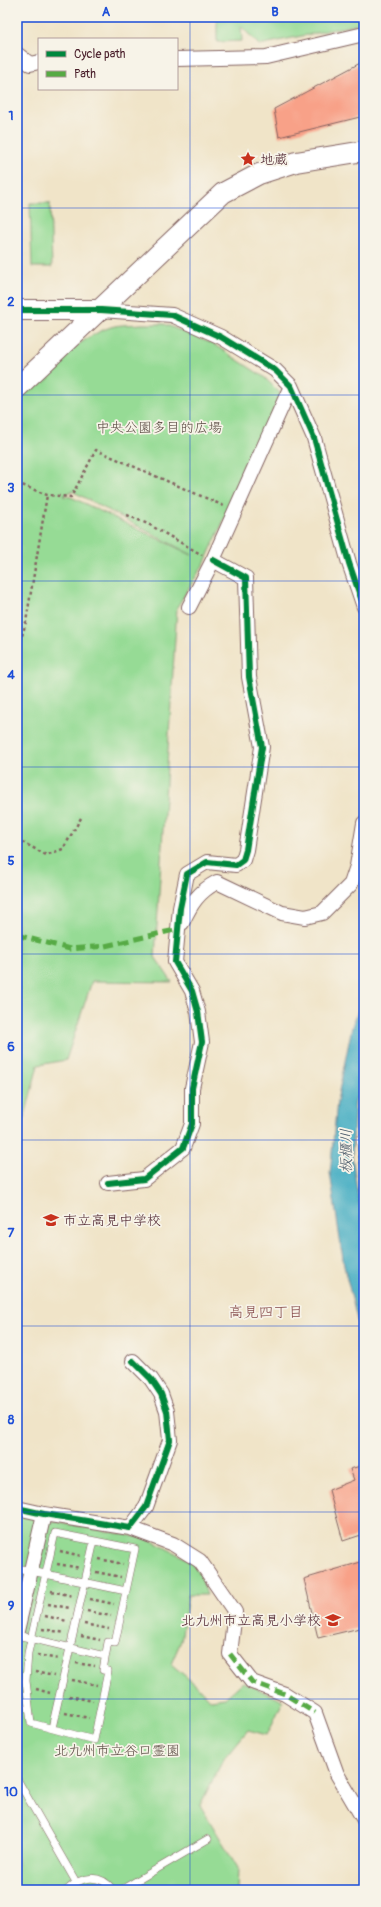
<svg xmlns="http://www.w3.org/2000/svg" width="381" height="1907" font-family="Pangolin,'Klee One',sans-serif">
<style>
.green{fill:#96db95;stroke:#707d60;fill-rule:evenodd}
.water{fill:#44adc3;stroke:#476677}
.building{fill:#f8a188}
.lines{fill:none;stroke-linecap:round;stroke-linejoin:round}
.lane-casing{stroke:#846462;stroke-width:8}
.street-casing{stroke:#846462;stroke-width:16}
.secondary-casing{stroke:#846462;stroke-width:22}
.path{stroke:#846462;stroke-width:2.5;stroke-dasharray:3 3;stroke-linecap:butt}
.lane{stroke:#fff;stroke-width:7}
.street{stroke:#fff;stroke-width:14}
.secondary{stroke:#fff;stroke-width:20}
.quiet{stroke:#57aa44;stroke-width:5;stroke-dasharray:10 5;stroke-linecap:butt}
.cycleway-casing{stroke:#f7f3e8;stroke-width:8}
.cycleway{stroke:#00873e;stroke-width:6}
.grid{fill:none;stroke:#1d4ed8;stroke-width:1;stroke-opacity:0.55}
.labels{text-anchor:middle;stroke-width:3.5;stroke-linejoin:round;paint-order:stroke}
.poi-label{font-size:14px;fill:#4a1f2b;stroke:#f7f3e8;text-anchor:start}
.park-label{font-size:14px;fill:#5d4e46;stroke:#f7f3e8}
.water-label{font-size:15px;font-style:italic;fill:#485868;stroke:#f7f3e8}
.neighbourhood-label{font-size:15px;fill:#874c4c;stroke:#f7f3e8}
.neatline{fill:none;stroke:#1d4ed8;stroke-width:1.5}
.grid-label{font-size:13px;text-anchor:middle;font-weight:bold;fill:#1d4ed8}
</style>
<rect width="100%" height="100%" fill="#f7f3e8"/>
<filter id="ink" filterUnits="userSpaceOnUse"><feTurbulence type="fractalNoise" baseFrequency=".025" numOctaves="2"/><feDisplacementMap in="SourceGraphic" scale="8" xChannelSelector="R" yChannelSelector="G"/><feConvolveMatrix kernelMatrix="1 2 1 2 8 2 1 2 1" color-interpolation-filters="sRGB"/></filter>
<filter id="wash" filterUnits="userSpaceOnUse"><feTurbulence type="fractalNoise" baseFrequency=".012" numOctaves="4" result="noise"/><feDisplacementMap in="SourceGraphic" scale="16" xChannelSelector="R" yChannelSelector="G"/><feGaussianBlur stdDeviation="0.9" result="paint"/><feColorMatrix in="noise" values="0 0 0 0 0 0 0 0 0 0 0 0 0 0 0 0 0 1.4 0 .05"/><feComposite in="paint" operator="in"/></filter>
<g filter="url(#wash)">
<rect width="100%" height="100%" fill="#f0e4c8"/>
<!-- green -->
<path class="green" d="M217,17H364V23L259,45L241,26L242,41L217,42Z
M30,203H50L52,267H32Z
M142,324H164L213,344L264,377L281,394L205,562L177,607L155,957L172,982L92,981L66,1060L38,1065L21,1132L17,1133V404L20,398C45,374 77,338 111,327C121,324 132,325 142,324ZM72,491L192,555L71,497L63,496Z
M17,1514L148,1539L189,1560L200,1574L207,1595H188L181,1641L171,1664L196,1685L210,1700L225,1698L243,1682L283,1701L267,1735L248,1730L223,1760L200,1805L238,1868L237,1890H17Z"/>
<!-- water -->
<path class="water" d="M364,995V1064L355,1103L352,1156L364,1235V1348L344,1266L330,1173L337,1101L352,1027Z"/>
<g id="blocks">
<!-- building -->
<path class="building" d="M364,61V116L279,137L274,109Z
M364,1465V1534L343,1541L329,1490L354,1480L350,1469Z
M364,1561V1627L318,1638L304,1579Z"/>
</g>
</g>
<g filter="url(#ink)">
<use href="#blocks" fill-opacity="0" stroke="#846462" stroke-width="1"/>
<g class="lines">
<defs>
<path id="lane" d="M364,1139H360L364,1166
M55,1533L135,1549L115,1643L108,1642L103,1670L108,1671L94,1740L31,1723L26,1681L28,1653Z
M17,1568L126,1591
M17,1635L105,1656
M52,1728L94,1541
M17,1779L76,1882
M67,1890C81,1876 100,1873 113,1890
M121,1890L208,1839"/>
<path id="street" d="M17,54L30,64L39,62
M177,59L266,57L364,34
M101,310L172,315L221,337L275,370L291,386L314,438L349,563L364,607
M189,607L213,560L291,386
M182,923C191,904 198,892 217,882L282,913L305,917L322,913L351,884L357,866L364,823
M108,1183L144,1179L183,1148L192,1124V1088L202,1042L198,1012L192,991L175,962L180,908L187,874L207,862L236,865L243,860L246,850L262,747L249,677L246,578L213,560
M17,1508L44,1514L130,1528L146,1507L170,1440L167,1411L161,1394L151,1379L133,1361
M130,1528L173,1544L200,1561L235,1612L230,1654L252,1682L285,1694L315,1713L337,1774L364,1820
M17,1631L44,1514"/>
<path id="secondary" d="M17,310H101
M17,388L223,193L259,174L296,162L364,151"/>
</defs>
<!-- lane casing -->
<use href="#lane" class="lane-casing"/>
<!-- street casing -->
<use href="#street" class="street-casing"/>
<!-- secondary casing -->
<use href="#secondary" class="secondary-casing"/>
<!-- path -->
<path class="path" d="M17,483L47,495L71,497L96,450L224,506
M127,515L150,525L202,555
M17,653L26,622L47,495
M17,839L46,855L63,849L81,818
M60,1551L82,1556
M99,1559L123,1564
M57,1564L80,1568
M96,1572L121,1577
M51,1591L73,1596
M90,1599L114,1604
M48,1604L70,1608
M87,1611L111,1616
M45,1616L67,1621
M84,1624L109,1629
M42,1629L65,1633
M81,1636L100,1640
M37,1655L59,1659
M76,1663L95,1666
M35,1672L54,1676
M72,1680L97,1685
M36,1689L50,1693
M69,1696L93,1701
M65,1713L89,1718"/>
<!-- lane -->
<use href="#lane" class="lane"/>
<!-- street -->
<use href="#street" class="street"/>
<!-- secondary -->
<use href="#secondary" class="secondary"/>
<!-- quiet -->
<path class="quiet" d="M17,935L70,949L105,946L179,929
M230,1654L252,1682L285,1694L315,1713"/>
<defs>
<path id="cycleway" d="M17,310H101L172,315L221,337L275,370L291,386L314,438L349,563L364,607
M108,1183L144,1179L183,1148L192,1124V1088L202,1042L198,1012L192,991L175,962L180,908L187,874L207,862L236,865L243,860L246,850L262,747L249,677L246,578L213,560
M17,1508L44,1514L130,1528L146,1507L170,1440L167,1411L161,1394L151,1379L133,1361"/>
</defs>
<!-- cycleway casing -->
<use href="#cycleway" class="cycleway-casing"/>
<!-- cycleway -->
<use href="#cycleway" class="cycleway"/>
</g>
</g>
<!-- grid -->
<path class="grid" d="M190,17V1890M17,208H364M17,395H364M17,581H364M17,767H364M17,954H364M17,1140H364M17,1326H364M17,1512H364M17,1699H364"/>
<!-- icons -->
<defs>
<symbol id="sight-bare" viewBox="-9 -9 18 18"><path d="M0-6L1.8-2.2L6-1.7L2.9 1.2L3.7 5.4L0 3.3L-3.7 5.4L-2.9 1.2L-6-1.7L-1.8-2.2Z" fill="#c8321e" stroke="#f7f3e8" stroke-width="2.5" paint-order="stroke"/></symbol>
<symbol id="school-bare" viewBox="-9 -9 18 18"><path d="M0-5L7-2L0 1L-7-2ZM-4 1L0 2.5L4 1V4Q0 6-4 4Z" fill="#c8321e" stroke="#f7f3e8" stroke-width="2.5" paint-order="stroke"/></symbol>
</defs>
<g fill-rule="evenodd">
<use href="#sight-bare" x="237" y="148" width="22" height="22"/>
<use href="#school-bare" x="40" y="1209" width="22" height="22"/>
<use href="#school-bare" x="322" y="1609" width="22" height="22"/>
</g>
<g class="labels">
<!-- poi labels -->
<g class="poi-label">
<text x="260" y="164">地蔵</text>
<text x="63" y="1225">市立高見中学校</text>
<text x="321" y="1625" text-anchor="end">北九州市立高見小学校</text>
</g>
<!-- park labels -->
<g class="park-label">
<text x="159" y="432">中央公園多目的広場</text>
<text x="117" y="1755">北九州市立谷口霊園</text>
</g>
<!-- water labels -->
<g class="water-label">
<text transform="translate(346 1151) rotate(-90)" y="5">板櫃川</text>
</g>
<!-- neighbourhood labels -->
<g class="neighbourhood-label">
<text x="266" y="1317">高見四丁目</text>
</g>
</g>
<!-- margin -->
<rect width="381" height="1907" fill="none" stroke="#f7f3e8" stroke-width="44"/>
<!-- legend -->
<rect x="38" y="38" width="140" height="52" fill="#f7f3e8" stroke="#b29e9c"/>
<rect x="46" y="51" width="20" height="6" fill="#00873e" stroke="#b29e9c"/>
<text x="74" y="58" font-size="12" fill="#4a1f2b">Cycle path</text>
<rect x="46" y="71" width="20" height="6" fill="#57aa44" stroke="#b29e9c"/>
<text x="74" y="78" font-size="12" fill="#4a1f2b">Path</text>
<rect x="22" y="22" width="337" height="1863" class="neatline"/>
<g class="grid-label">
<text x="106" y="16">A</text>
<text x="275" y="16">B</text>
<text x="11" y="120">1</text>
<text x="11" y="306">2</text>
<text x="11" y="492">3</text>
<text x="11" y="679">4</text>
<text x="11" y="865">5</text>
<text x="11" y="1051">6</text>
<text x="11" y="1237">7</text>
<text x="11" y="1424">8</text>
<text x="11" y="1610">9</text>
<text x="11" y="1796">10</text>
</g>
</svg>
